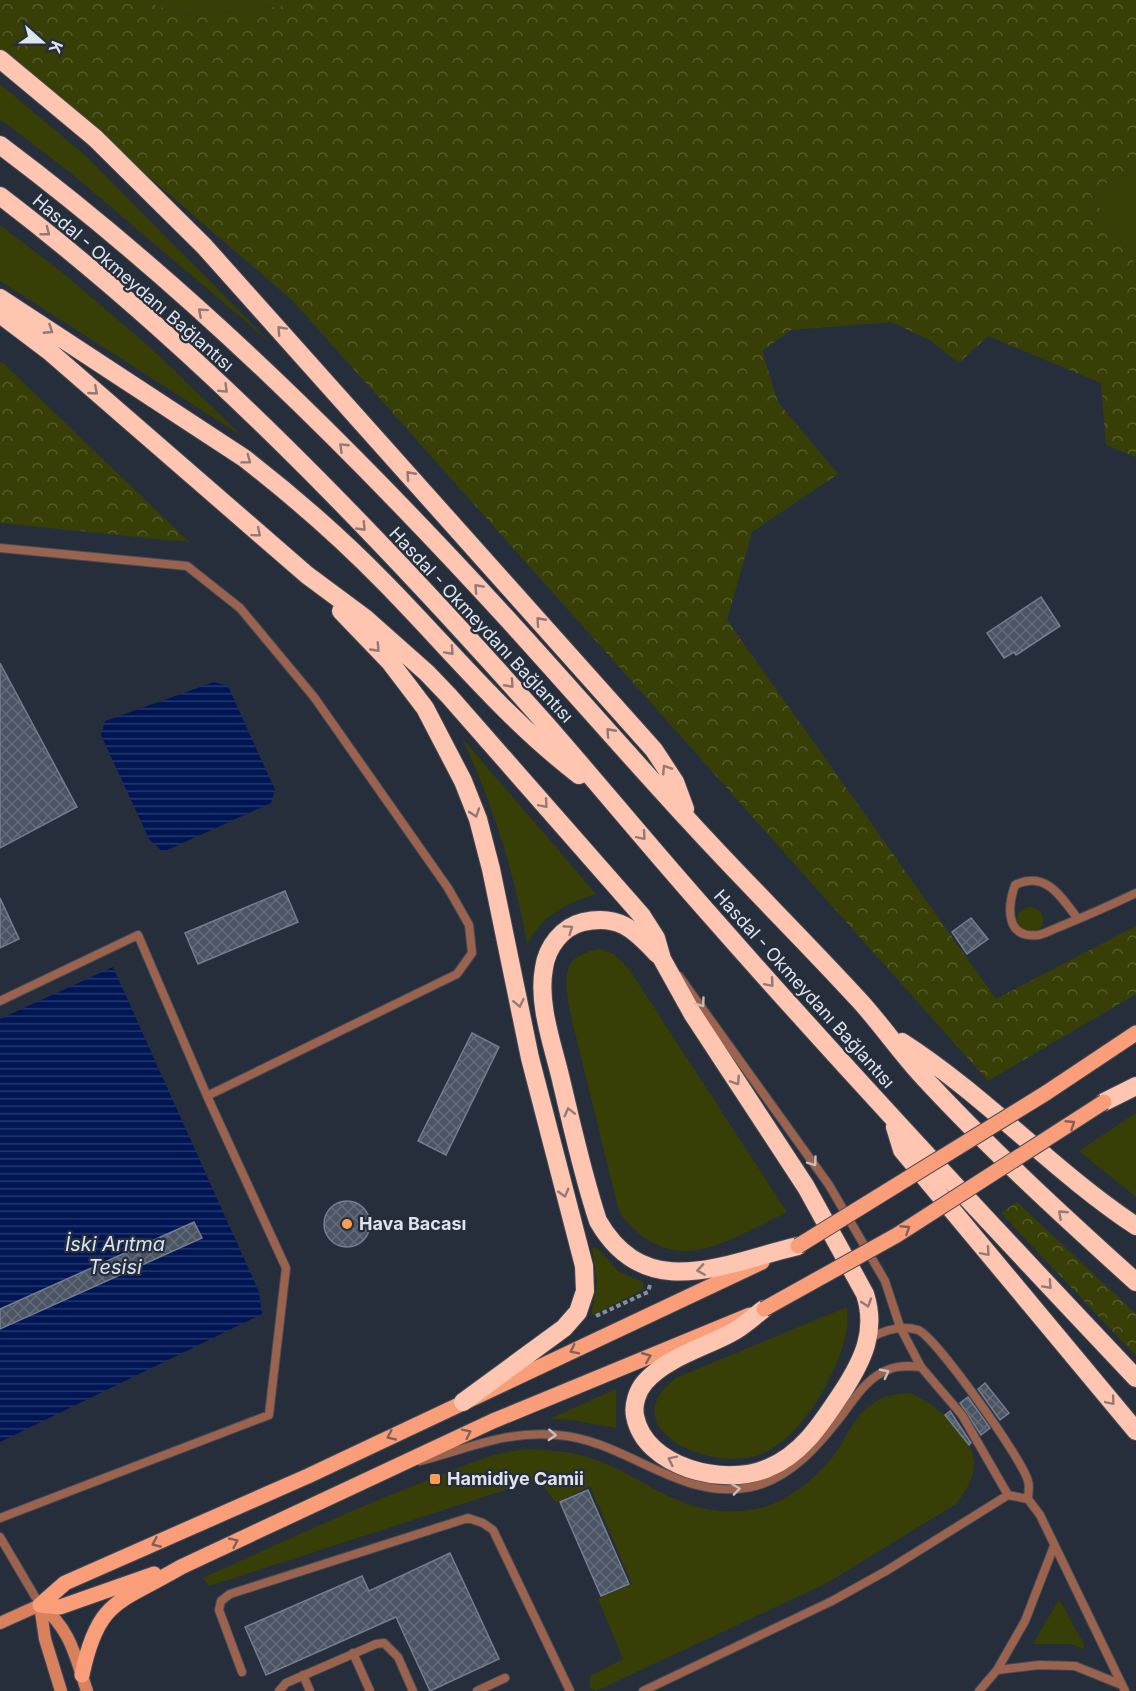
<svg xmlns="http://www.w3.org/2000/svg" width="1136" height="1691" font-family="Inter,sans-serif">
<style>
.grass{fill:#373f06}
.forest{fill:url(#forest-crowns)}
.water{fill:url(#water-rules)}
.building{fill:url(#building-cross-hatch);stroke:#747e8f;stroke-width:1.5}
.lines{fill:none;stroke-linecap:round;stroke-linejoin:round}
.lane-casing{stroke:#434b58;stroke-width:10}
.secondary-casing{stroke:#434b58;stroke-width:14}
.primary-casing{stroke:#434b58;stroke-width:17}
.highway-casing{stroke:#434b58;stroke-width:20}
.path{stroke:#888f9b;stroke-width:4;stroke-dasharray:4.5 3;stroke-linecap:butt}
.lane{stroke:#9b634d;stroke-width:8}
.secondary{stroke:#d9805c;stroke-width:12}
.primary{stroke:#fa9e7a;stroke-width:15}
.highway{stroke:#fec6b0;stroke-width:18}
.primary-bridge-casing{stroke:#434b58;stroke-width:17;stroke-linecap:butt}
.primary-bridge{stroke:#fa9e7a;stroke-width:15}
.oneway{stroke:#927a76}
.oneway2{stroke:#cabdbd}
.oneway3{stroke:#856058}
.poi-dot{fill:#fc9d53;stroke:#262e3c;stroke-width:2}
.labels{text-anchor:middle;stroke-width:4.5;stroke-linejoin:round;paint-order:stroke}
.street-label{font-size:18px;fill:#dee3ed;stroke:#262e3c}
.poi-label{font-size:18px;font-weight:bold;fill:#dee3ed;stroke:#262e3c;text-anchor:start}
.water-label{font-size:20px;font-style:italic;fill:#d6e2f6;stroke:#262e3c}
</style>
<defs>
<pattern id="forest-crowns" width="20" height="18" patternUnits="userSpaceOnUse" patternTransform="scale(1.5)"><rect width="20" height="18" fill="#373f06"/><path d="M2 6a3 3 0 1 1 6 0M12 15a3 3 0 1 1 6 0" fill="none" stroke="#545b2b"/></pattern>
<pattern id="water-rules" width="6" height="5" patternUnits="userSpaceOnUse" patternTransform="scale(1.5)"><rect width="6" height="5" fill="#001654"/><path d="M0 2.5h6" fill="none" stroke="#25386d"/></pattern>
<pattern id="building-cross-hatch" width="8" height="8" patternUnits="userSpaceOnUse" patternTransform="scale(1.5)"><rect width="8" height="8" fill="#4b5463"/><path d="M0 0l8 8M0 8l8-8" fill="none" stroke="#646c7a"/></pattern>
</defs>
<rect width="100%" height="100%" fill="#262e3c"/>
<!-- grass -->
<path class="grass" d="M142,0H295L282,6L184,16Z
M0,84L86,156L270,342L72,174L0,119Z
M1136,165V265L1090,193Z
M0,225L64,274L153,350L242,436L0,281Z
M462,738L596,894C561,906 548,912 527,943C514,872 493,804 462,738Z
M1017 920a13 13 0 1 1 26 0a13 13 0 1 1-26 0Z
M600,949L614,954L629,969L787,1212C724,1242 672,1282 619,1212L569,1008C565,975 561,956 600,949Z
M1136,1113V1197L1079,1151Z
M596,1247L618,1271L643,1282V1290L591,1316L597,1282L592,1248Z
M847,1307C850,1336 839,1360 826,1385C812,1412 789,1443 761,1454C713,1474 610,1428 676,1378Z
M616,1389V1428L572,1420L549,1419Z
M910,1393C933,1402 973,1435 974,1462C975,1478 965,1492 956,1504L827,1583L596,1691L590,1688V1676L623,1659L598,1599L632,1584L590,1486L556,1503L539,1479L209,1586L203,1578C280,1543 355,1508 433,1478C460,1468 490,1453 519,1450C533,1448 551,1451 565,1452C640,1463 672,1524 756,1509C784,1504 813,1481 831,1459C846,1441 854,1414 875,1402C885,1395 898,1394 910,1393Z
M1059,1599L1084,1644L1083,1649L1070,1644H1033Z"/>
<!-- forest -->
<path class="forest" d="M0,0H142L184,16L282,6L295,0H1136V165L1090,193L1136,265V457L1106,445L1101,383L988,336L959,363L931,341L892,322L791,330L762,351L778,402L838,474L752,532L727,620L996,999L1136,926V994L988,1081L292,300L77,115L0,52Z
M0,362L4,364L189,542L0,523Z
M1017,1202L1136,1314V1356L1001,1213Z"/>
<!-- water -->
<path class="water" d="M214,682L228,686L275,790L271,803L163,852L149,839L101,735L105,721Z
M113,967L259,1292L262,1314L0,1442V1019Z"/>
<!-- building -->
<path class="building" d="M1041,597L1060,626L1016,655L1014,652L1004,658L987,633Z
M0,663L77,807L0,848Z
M285,891L298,922L198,964L185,933Z
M0,898L19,939L0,948Z
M971,918L988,939L967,954L952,932Z
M472,1033L499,1047L446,1155L418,1141Z
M324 1224a23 23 0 1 1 46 0a23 23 0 1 1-46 0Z
M194,1222L202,1238L0,1329V1309Z
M985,1383L1009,1413L1000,1420L978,1389Z
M968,1397L990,1428L981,1435L960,1403Z
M950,1411L971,1443L969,1445L945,1415Z
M588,1490L629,1584L601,1596L560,1502Z
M450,1553L499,1659L430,1691L396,1617L266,1675L245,1627L362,1576L369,1591Z"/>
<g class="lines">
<defs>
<path id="lane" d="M0,548L187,566L240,608L314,697L448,888L469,925L472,953L457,974L207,1096L138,935L0,1001
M1078,919C1061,897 1046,870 1015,885C1008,905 1004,939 1038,935C1045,934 1053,929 1059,927C1086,916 1111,905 1136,893
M679,976L829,1185L885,1281L900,1327L921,1367L962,1415L1008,1495
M420,1461C468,1449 506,1430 557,1435C627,1440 679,1502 751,1487C790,1479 818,1446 842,1415C855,1398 867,1377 890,1369C900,1365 911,1366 921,1367
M1028,1499L1040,1515L1125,1691
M0,1518L269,1415L286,1268L207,1096
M0,1537L40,1605
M353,1653L370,1691
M997,1670L1039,1665L1075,1666L1122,1685
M242,1672L219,1610L221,1601L230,1594L468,1518L483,1523L493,1530L570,1691
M303,1675L310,1691
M279,1691L286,1683L376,1644L384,1643L398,1657L413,1691
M477,1691L505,1678
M643,1691L832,1601L886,1571L1008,1495L1028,1499C1028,1494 1030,1486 1028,1481C1023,1460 935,1336 918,1330C901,1325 885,1330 870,1338
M979,1691L997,1670L1025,1621L1054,1546"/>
<path id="secondary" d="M40,1605C71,1629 75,1656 87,1691
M40,1605L45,1639L61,1691
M0,1623L40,1605"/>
<path id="primary" d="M1046,1093L1136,1033
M40,1605L65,1583L308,1476L762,1262
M40,1605L60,1607L154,1574
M82,1675C98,1598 120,1603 181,1567L493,1421L750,1315"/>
<path id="highway" d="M0,59L95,138L204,246L654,750L675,782L685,809
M0,145C188,286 355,452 513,625C573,691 631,758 692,824C746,883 804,940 859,1000C882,1025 902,1055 926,1080C992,1151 1064,1217 1136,1282
M0,196C198,347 380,537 545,723C601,787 655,853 712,917C850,1074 992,1226 1136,1378
M0,298L244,458C293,496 341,538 384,582C449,648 506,719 579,775
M0,314L49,351L307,575L365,618L427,673L449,696L642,916L656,938L662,959L692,1013L806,1187L865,1294C877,1331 863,1360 843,1391C823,1421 803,1454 768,1468C725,1487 645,1468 635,1416C633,1405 637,1391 645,1382C666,1358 703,1348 731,1333C743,1327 753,1317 764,1309
M341,611L390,662L425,708L463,781L478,819L491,869L530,1058L584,1266L585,1291L578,1312L564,1328L463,1402
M657,954C634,929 618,914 583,922C562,927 547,947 544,968C537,1005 554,1048 562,1084C573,1130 583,1176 598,1221C646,1305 725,1263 798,1246
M902,1042C986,1096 1053,1171 1136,1226
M1104,1102L1136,1086
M895,1127L902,1150L1136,1431"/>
</defs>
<!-- lane casing -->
<use href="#lane" class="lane-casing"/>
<!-- secondary casing -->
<use href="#secondary" class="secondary-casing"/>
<!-- primary casing -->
<use href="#primary" class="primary-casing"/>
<!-- highway casing -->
<use href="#highway" class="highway-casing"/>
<!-- path -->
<path class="path" d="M596,1316L648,1292L650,1285"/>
<!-- lane -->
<use href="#lane" class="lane"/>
<!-- secondary -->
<use href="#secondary" class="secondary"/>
<!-- primary -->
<use href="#primary" class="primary"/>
<!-- highway -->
<use href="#highway" class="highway"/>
<defs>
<path id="primary-bridge" d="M798,1246L1046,1093
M764,1309L897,1235L1104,1102"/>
</defs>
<!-- primary-bridge casing -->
<use href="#primary-bridge" class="primary-bridge-casing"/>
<!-- primary-bridge -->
<use href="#primary-bridge" class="primary-bridge"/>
</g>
<!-- one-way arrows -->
<defs><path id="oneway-chevron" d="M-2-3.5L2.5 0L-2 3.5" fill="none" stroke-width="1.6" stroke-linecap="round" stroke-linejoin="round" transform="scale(1.5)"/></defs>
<g class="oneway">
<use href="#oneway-chevron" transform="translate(46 232) rotate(38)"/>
<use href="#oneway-chevron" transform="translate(202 312) rotate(-138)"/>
<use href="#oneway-chevron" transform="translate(49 330) rotate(33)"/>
<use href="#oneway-chevron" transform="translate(281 330) rotate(-133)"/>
<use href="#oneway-chevron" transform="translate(224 389) rotate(44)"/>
<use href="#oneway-chevron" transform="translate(94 391) rotate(41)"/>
<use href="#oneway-chevron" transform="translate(343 447) rotate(-136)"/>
<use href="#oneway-chevron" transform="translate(247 460) rotate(37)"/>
<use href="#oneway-chevron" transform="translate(410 475) rotate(-132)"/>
<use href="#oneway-chevron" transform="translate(362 527) rotate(46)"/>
<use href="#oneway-chevron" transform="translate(257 533) rotate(40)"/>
<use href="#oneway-chevron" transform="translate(478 588) rotate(-133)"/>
<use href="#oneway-chevron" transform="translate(540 621) rotate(-132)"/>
<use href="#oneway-chevron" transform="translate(376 648) rotate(46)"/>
<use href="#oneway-chevron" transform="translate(450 651) rotate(47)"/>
<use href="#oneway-chevron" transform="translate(510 684) rotate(48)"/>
<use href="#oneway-chevron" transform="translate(610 732) rotate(-132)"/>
<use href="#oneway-chevron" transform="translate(666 769) rotate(-123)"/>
<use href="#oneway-chevron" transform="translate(544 804) rotate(49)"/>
<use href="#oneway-chevron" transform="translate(475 813) rotate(71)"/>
<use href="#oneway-chevron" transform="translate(642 836) rotate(49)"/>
<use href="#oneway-chevron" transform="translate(569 929) rotate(-35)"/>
<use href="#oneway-chevron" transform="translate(770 983) rotate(49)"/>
<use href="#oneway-chevron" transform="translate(519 1003) rotate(78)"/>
<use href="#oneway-chevron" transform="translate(736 1081) rotate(57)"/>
<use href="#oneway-chevron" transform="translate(569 1112) rotate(-104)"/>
<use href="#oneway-chevron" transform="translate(564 1193) rotate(75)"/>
<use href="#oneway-chevron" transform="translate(1062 1214) rotate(-137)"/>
<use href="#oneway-chevron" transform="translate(986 1252) rotate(49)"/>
<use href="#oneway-chevron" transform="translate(701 1270) rotate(171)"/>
<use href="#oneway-chevron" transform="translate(1048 1285) rotate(47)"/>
<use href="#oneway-chevron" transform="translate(867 1303) rotate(72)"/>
<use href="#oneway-chevron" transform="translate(1111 1401) rotate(50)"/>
<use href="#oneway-chevron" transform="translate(672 1460) rotate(-154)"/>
</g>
<g class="oneway2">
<use href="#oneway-chevron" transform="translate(701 1003) rotate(54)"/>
<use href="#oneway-chevron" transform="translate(813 1162) rotate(54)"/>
<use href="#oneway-chevron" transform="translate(885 1373) rotate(-28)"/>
<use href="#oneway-chevron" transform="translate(552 1435) rotate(3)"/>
<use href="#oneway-chevron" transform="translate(736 1489) rotate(-8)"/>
</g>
<g class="oneway3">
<use href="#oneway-chevron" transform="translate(1071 1124) rotate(-33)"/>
<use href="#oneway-chevron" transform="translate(906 1229) rotate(-33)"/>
<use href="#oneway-chevron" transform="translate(574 1350) rotate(154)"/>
<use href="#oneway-chevron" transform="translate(647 1357) rotate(-22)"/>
<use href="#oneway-chevron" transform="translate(467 1433) rotate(-26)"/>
<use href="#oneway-chevron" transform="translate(391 1436) rotate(155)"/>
<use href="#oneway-chevron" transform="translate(234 1542) rotate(-25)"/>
<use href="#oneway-chevron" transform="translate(156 1543) rotate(156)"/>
</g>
<!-- markers -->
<g class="poi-dot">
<circle cx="347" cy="1224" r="6"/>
<rect x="429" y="1473" width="12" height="12" rx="3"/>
</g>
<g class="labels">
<!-- street labels -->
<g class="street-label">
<text transform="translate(133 283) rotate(41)" y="6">Hasdal - Okmeydanı Bağlantısı</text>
<text transform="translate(481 625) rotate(47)" y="6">Hasdal - Okmeydanı Bağlantısı</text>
<text transform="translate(804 989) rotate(48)" y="6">Hasdal - Okmeydanı Bağlantısı</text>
</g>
<!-- poi labels -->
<g class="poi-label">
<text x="359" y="1230">Hava Bacası</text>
<text x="447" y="1485">Hamidiye Camii</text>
</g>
<!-- water labels -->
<g class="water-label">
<text x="115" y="1251">İski Arıtma<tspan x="115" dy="23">Tesisi</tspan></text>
</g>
</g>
<!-- north arrow -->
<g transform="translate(42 42) rotate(111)" stroke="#262e3c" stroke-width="4.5" paint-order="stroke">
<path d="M0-4.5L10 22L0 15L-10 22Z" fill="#dee3ed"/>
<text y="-9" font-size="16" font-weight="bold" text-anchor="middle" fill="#dee3ed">K</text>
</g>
</svg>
